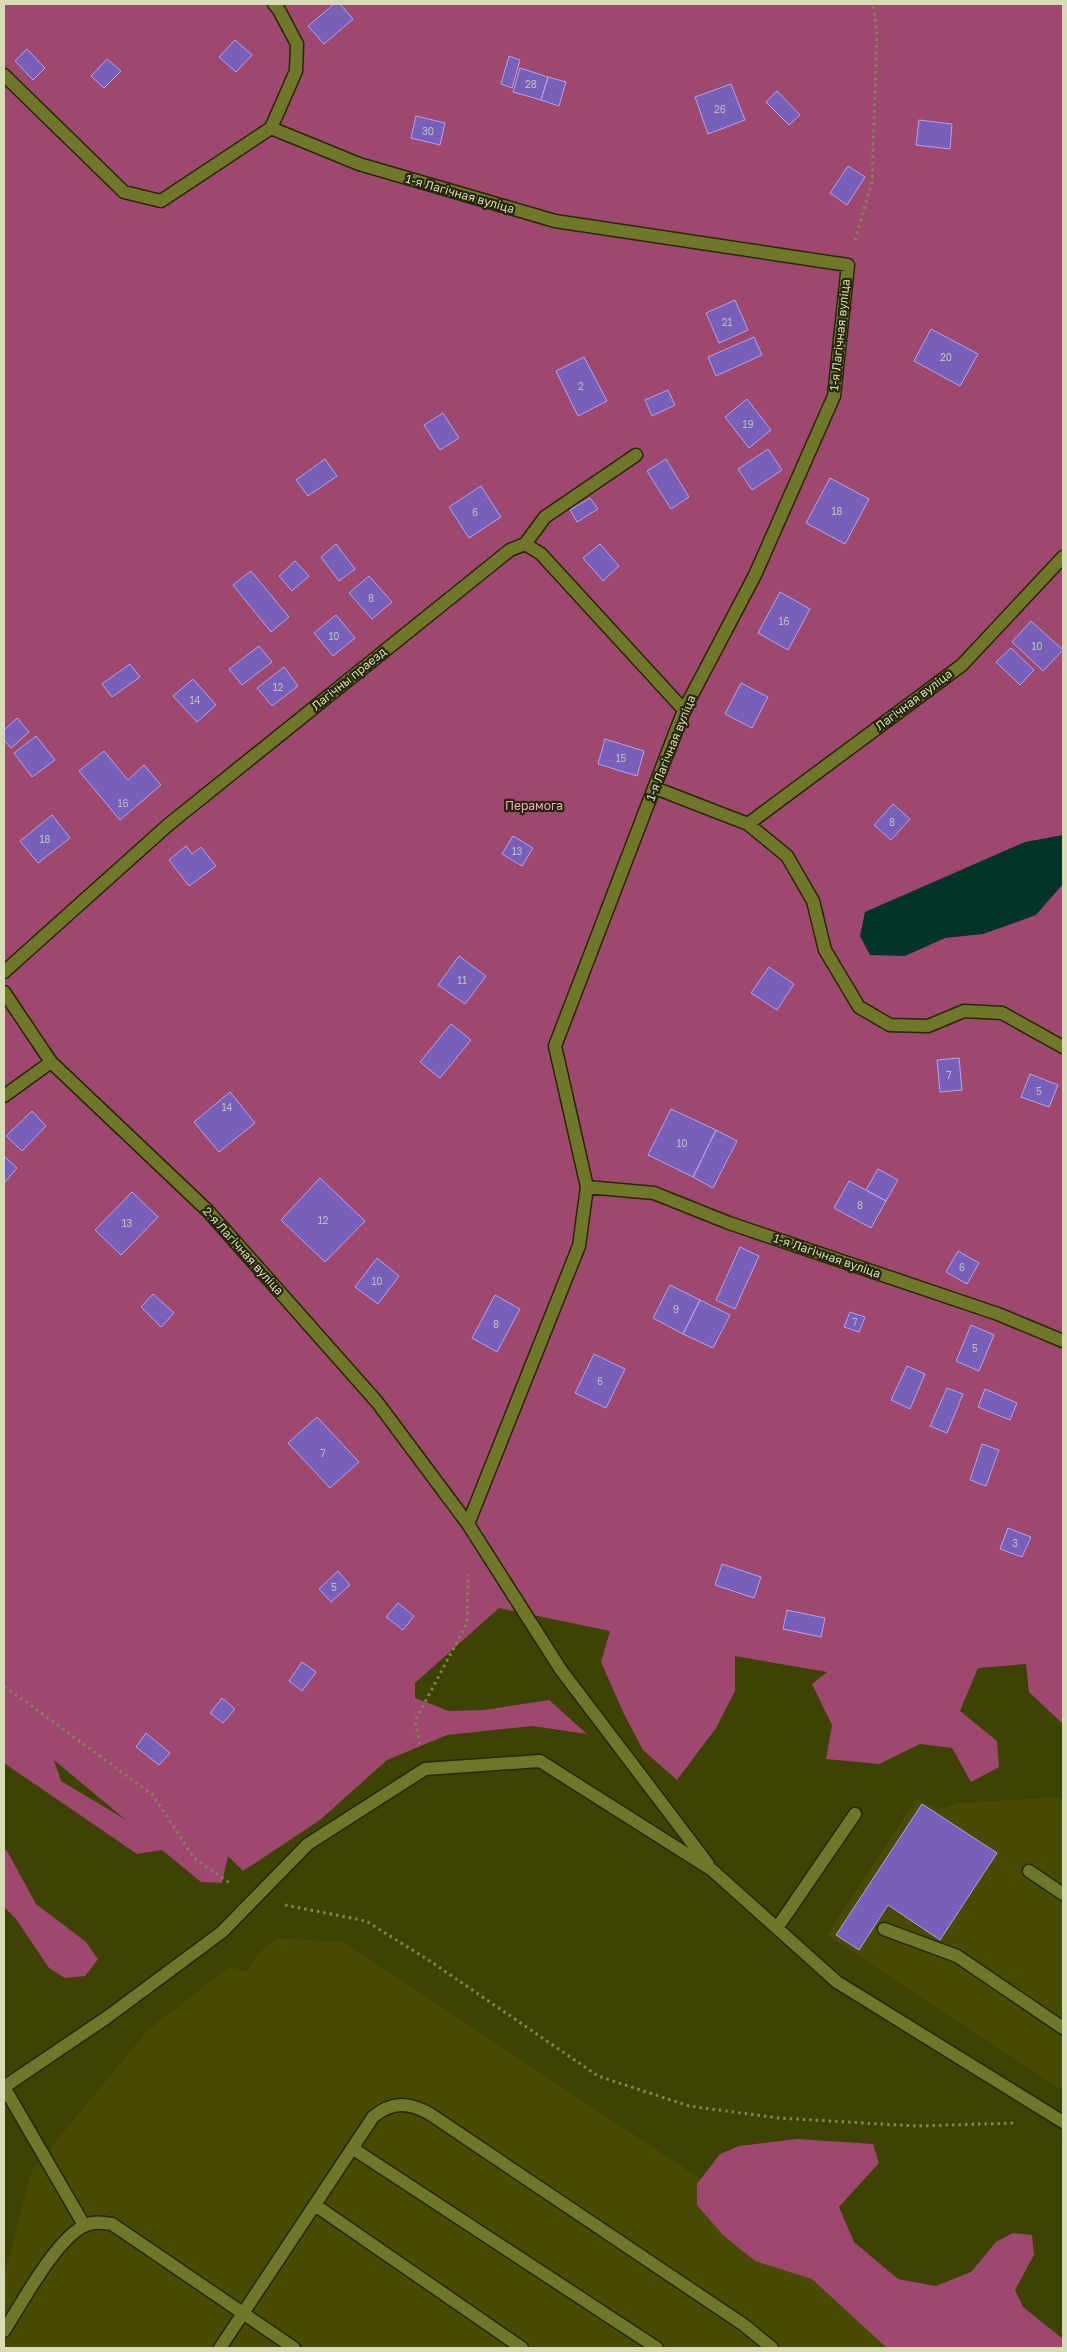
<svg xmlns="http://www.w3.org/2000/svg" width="1067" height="2352" font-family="'Golos Text',sans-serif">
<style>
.built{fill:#484c02}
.green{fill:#9e486f;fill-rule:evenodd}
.water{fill:#023429}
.building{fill:#7760ba;stroke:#b2a4ea}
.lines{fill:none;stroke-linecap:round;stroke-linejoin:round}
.minor-casing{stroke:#252800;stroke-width:15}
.path{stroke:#828652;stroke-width:3;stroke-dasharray:2.5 4;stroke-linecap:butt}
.minor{stroke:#71772a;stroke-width:12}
.labels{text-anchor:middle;stroke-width:4.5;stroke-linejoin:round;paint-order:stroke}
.number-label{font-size:10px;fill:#bfbdb8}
.street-label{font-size:12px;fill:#d7dcb7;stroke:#252707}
.park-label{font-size:12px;fill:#f6a8c8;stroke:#252707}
</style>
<rect width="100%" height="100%" fill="#3e4202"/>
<!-- built -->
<path class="built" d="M1063,1797V2091L827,1935L917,1798L939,1810L958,1803Z
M276,1938L343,1942L805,2248L951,2348H4V2269L8,2262L32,2170L148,2030L229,1967L247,1971L256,1956Z"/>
<!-- green -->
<path class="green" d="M4,4H1063V1724L1029,1692L1026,1664L978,1668L960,1711L997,1741L999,1767L971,1782L952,1748L920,1744L879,1764L826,1759L832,1725L812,1684L827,1672L735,1656V1691L716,1728L677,1780L643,1750L624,1714L601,1662L610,1631L499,1608L415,1683V1698L449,1711L484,1710L549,1700L587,1734L532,1726L447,1735L387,1760L320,1820L243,1871L228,1856L222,1883L201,1882L162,1850L137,1854L4,1763ZM54,1760L126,1820L61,1781Z
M4,1849L7,1851L36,1904L86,1942L98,1959L85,1976L65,1978L49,1968L16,1919L4,1907Z
M797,2139L873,2144L879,2163L839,2207L854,2242L898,2279L936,2286L971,2272L996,2242L1013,2233L1032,2235L1034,2255L1015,2290L1023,2307L1063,2339V2348H887L812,2279L755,2261L723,2235L697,2205V2184L720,2154L739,2146Z"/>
<!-- water -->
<path class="water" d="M1063,835V884L1036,915L983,934L945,938L905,956L870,955L860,936L865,912L1025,842Z"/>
<!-- building -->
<path class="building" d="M334,4H340L353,19L324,44L308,26Z
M235,40L252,55L236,72L219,57Z
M27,49L45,68L33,80L15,61Z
M509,56L520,60L512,88L501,84Z
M107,59L121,71L104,88L91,76Z
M520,68L548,77L541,100L513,92Z
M548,77L566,82L559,106L541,100Z
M731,84L745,120L708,134L695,97Z
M777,91L800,115L789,125L766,102Z
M416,116L445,123L440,145L411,138Z
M919,120L952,124L950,149L916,145Z
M848,166L865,177L847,205L830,193Z
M735,300L748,330L719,343L706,313Z
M931,329L978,354L960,386L914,361Z
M754,337L762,355L716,376L708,357Z
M584,357L607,401L578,416L556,371Z
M668,390L675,405L652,416L645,400Z
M747,399L771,430L749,448L725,417Z
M443,413L459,438L440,450L424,425Z
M768,449L782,470L752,490L738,469Z
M325,459L337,476L308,496L296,480Z
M666,459L689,497L671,509L647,471Z
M830,478L869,499L845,544L806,523Z
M481,486L501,517L469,538L449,507Z
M590,498L598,509L577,522L570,510Z
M336,544L355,569L339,581L321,557Z
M600,544L619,566L603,581L583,558Z
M295,561L309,576L292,591L279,576Z
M251,571L289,617L271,632L233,585Z
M369,576L392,602L372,619L349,593Z
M780,592L810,609L788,650L758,633Z
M336,615L355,638L333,656L314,633Z
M1031,621L1063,650L1043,671L1012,642Z
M259,646L272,662L242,685L229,669Z
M1011,648L1034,670L1020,685L996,662Z
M130,664L140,677L112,697L102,684Z
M284,667L298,686L272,706L257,688Z
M193,679L216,705L197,722L173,696Z
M741,683L768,697L752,728L725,714Z
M17,718L29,732L11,748L4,740V730Z
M36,736L55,760L32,777L14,753Z
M605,739L644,751L637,776L598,764Z
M104,751L128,780L144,765L161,785L120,820L79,771Z
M893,804L910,819L891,840L874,825Z
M52,815L70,838L38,863L20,841Z
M513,836L533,848L522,866L502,854Z
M186,846L192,854L201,847L216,866L189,886L169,860Z
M459,956L486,976L465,1004L438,985Z
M769,967L794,984L777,1010L751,993Z
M451,1024L471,1040L440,1078L420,1062Z
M959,1058L962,1090L940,1092L937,1060Z
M1030,1074L1058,1085L1049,1107L1021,1097Z
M230,1092L255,1123L219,1152L194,1122Z
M671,1109L716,1130L693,1177L648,1155Z
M32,1111L46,1126L22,1151L6,1136Z
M716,1130L737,1141L713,1188L693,1177Z
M4,1156L17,1168L5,1182L4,1181Z
M878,1169L898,1180L886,1201L866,1190Z
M320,1178L365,1221L325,1262L281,1220Z
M849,1181L886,1201L871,1228L834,1208Z
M132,1192L158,1217L121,1255L95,1230Z
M740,1247L759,1256L735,1309L716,1300Z
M958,1251L979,1263L967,1284L946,1272Z
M377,1258L399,1276L378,1304L355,1287Z
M670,1285L700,1300L683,1334L653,1318Z
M153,1294L174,1313L161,1327L141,1307Z
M495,1295L520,1309L497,1352L472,1338Z
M700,1300L730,1315L713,1348L683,1334Z
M850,1312L865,1317L859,1332L844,1327Z
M971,1325L994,1335L979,1371L956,1361Z
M594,1354L625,1369L606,1408L575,1393Z
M907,1366L925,1374L910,1409L891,1400Z
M947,1388L963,1394L947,1433L930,1426Z
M985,1389L1017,1403L1010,1420L978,1407Z
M317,1417L359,1462L330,1488L288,1443Z
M982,1444L999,1450L986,1486L970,1480Z
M1008,1528L1031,1537L1022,1557L1000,1549Z
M722,1564L761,1577L754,1598L715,1585Z
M338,1571L350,1585L331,1602L319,1589Z
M398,1603L414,1616L403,1630L386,1617Z
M787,1610L825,1618L821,1637L783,1629Z
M302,1662L316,1672L302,1691L289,1681Z
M222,1698L235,1709L223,1723L210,1713Z
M146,1733L170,1753L159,1765L136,1747Z
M922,1804L997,1853L940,1940L888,1905L859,1950L836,1935Z"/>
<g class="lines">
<defs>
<path id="minor" d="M4,75L124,192L161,201L271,128L359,164L555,221L848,265L834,396L755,575L684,710L555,1046L587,1187L579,1246L468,1524
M271,128L296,71L297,44L279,10L274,4
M525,544L545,517L636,455
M655,788L748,824L787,856L813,901L825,950L859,1007L890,1025L928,1026L964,1011L1002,1013L1063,1047
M748,824L962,665L1063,557
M4,972L168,825L510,550L525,544L541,554L684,710
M4,992L51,1062L208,1211L377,1402L468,1524L561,1670L708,1864
M4,1096L51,1062
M587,1187L654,1193L729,1223L998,1314L1063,1341
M1029,1871L1063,1894
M777,1928L855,1814
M884,1929L957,1956L1063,2028
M4,2087L106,2018L222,1932L308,1844L425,1769L540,1761L712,1870L837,1982L1063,2122
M4,2087L84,2225
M352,2148L657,2348
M315,2205L522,2348
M4,2331C22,2303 57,2237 86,2225C95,2221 103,2223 112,2224L294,2348
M220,2348L373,2117C392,2101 409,2102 430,2114L744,2325L772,2348"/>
</defs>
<!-- minor casing -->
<use href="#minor" class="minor-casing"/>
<!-- path -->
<path class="path" d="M855,240L872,182L877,31L873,4
M4,1687L18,1696L153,1795L194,1858L231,1884
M420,1744L415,1721L467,1623L468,1574
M285,1905L366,1921L430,1961L598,2076L689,2106L778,2118L917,2126L1014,2123"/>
<!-- minor -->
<use href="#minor" class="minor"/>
</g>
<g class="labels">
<!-- number labels -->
<g class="number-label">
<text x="531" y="88">28</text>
<text x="720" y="113">26</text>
<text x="428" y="135">30</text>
<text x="727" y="326">21</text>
<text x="946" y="361">20</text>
<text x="581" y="390">2</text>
<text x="748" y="428">19</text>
<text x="837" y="515">18</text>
<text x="475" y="516">6</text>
<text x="371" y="602">8</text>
<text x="784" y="625">16</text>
<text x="334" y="640">10</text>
<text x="1037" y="650">10</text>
<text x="278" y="691">12</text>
<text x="195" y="704">14</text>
<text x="621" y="762">15</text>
<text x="123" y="807">16</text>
<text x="892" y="826">8</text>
<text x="45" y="843">18</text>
<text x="517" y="855">13</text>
<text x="462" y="984">11</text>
<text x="949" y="1079">7</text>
<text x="1039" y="1095">5</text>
<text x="227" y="1111">14</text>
<text x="682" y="1147">10</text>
<text x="860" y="1209">8</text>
<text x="323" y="1224">12</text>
<text x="127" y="1227">13</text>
<text x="962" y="1271">6</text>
<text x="377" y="1285">10</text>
<text x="676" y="1313">9</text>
<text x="855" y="1326">7</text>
<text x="496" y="1328">8</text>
<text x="975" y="1352">5</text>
<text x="600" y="1385">6</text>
<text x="323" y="1457">7</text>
<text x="1015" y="1547">3</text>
<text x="334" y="1591">5</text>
</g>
<!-- street labels -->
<g class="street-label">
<text transform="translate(460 194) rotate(16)" y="4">1-я Лагічная вуліца</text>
<text transform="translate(840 335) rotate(-84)" y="4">1-я Лагічная вуліца</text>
<text transform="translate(349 679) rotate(-39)" y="4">Лагічны праезд</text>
<text transform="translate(914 700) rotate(-37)" y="4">Лагічная вуліца</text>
<text transform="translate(671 748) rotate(-68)" y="4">1-я Лагічная вуліца</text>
<text transform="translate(243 1251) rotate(48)" y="4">2-я Лагічная вуліца</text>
<text transform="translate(827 1256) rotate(19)" y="4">1-я Лагічная вуліца</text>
</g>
<!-- park labels -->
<g class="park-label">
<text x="534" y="810">Перамога</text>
</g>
</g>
<!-- border -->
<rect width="1067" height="2352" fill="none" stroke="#d7dcb7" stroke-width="10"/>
</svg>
